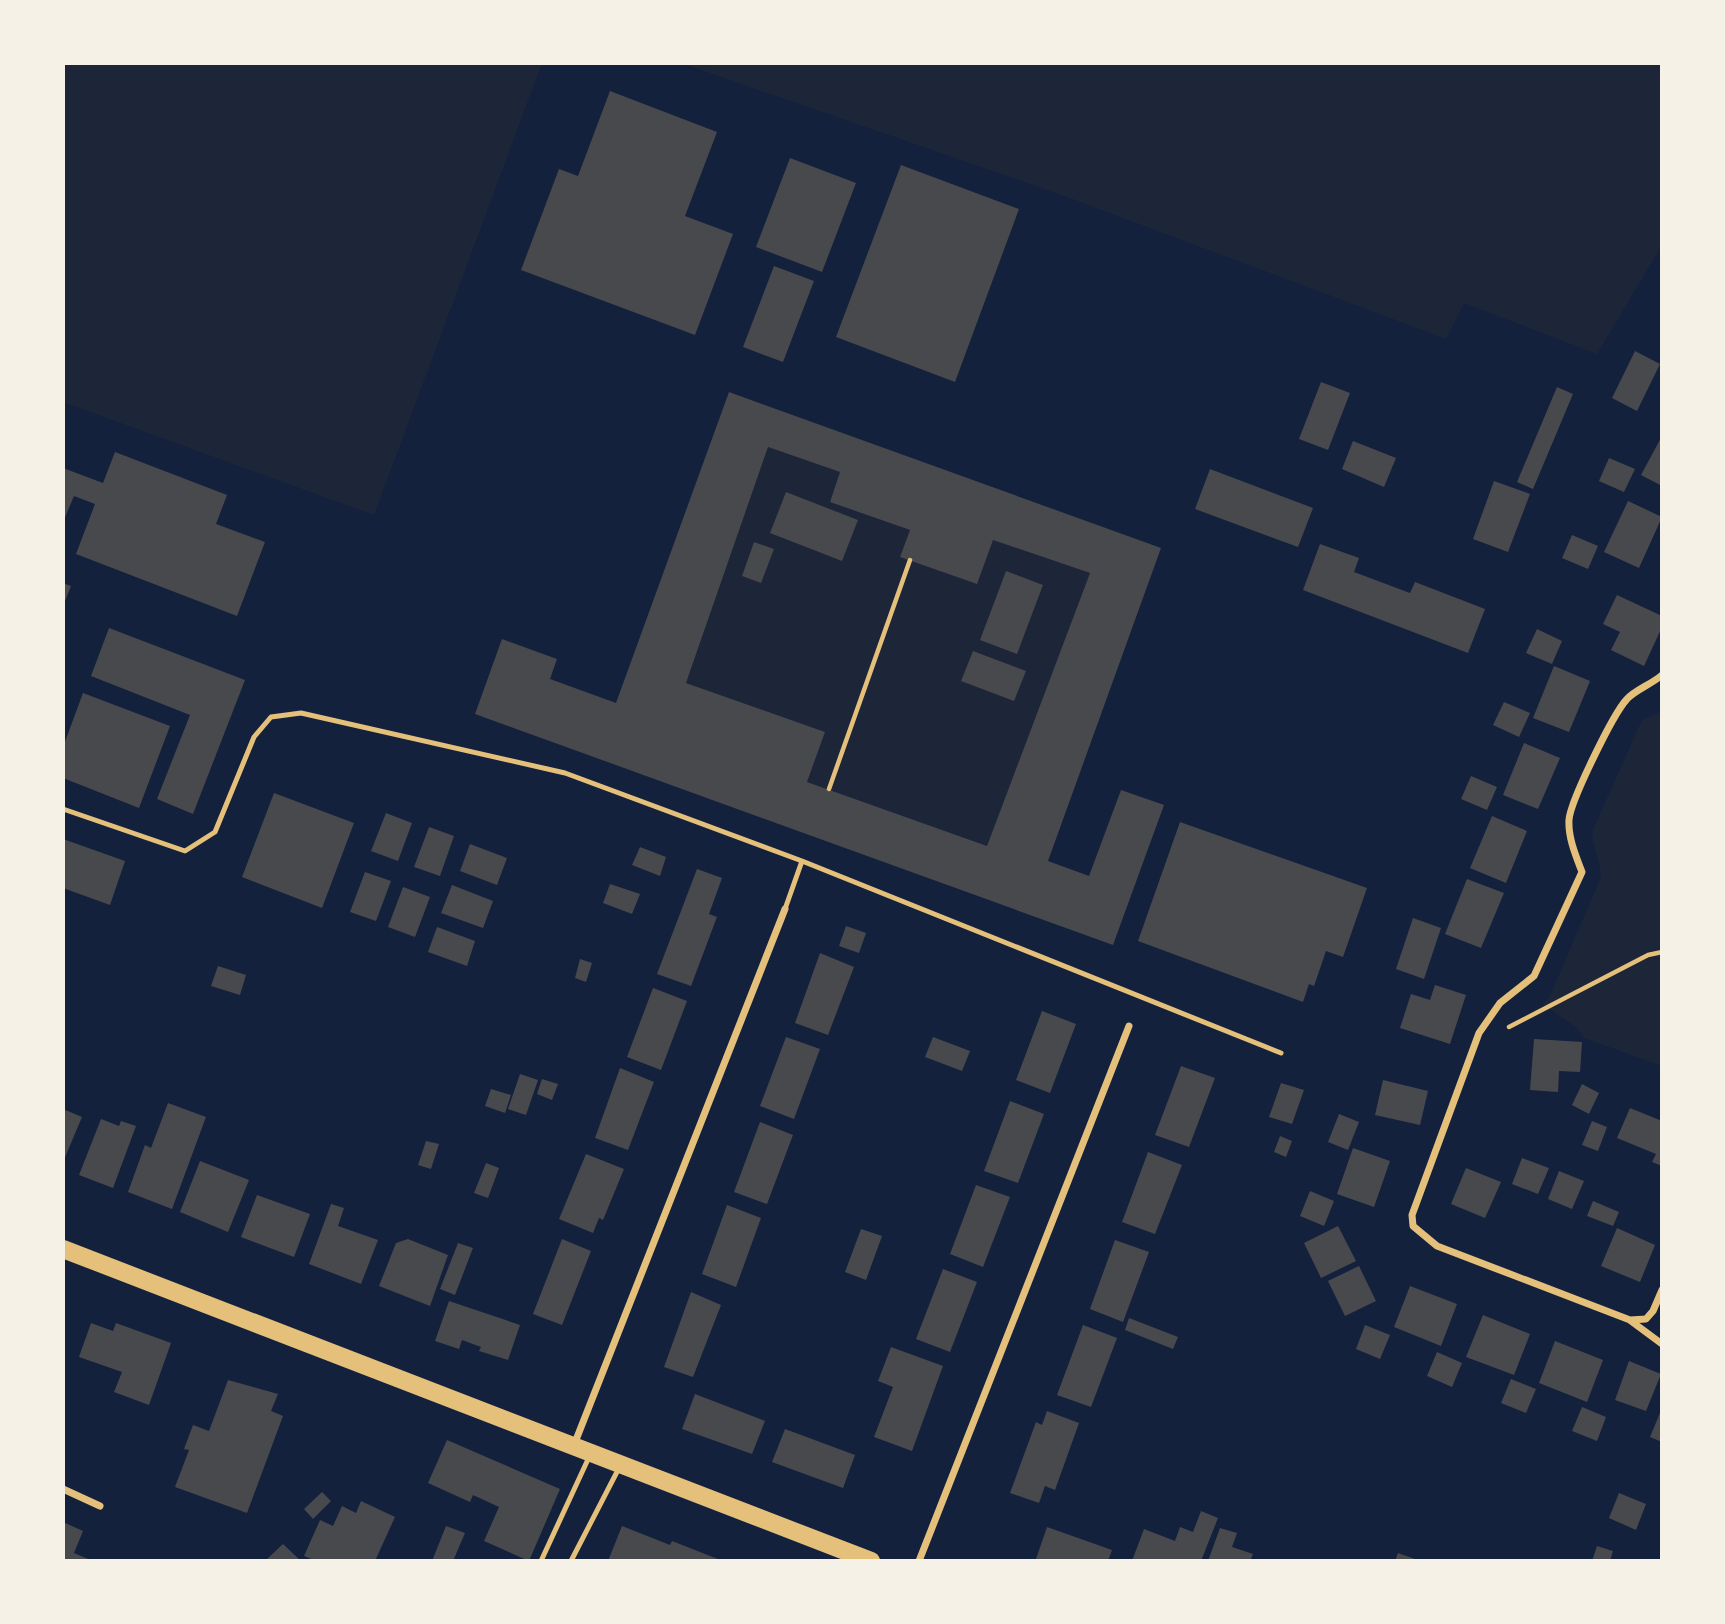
<svg xmlns="http://www.w3.org/2000/svg" width="1725" height="1624" font-family="'PT Sans Narrow',sans-serif">
<style>
.green{fill:#1d2539}
.building{fill:#48494c;fill-rule:evenodd}
.lines{fill:none;stroke-linecap:round;stroke-linejoin:round}
.path{stroke:#e5c07b;stroke-width:4.5}
.service{stroke:#e5c07b;stroke-width:5}
.minor{stroke:#e5c07b;stroke-width:7}
.primary{stroke:#e5c07b;stroke-width:18}
</style>
<rect width="100%" height="100%" fill="#14213d"/>
<!-- green -->
<path class="green" d="M63,63H542L374,515L63,402Z
M681,63H1662V245L1597,354L1464,303L1446,339L1059,194Z
M768,447L840,472L830,502L910,530L901,556L993,540L1090,573L987,846L807,782L825,732L686,683Z
M1662,711V1066L1584,1038L1576,1027L1542,1004L1549,998L1601,877C1601,861 1593,849 1592,832L1642,720Z"/>
<!-- building -->
<path class="building" d="M610,91L717,132L685,216L733,234L695,335L521,270L559,169L578,176Z
M790,158L856,183L822,272L756,247Z
M901,165L1019,209L955,382L836,337Z
M774,266L814,281L783,362L743,347Z
M1635,351L1660,364L1637,411L1612,398Z
M1321,382L1350,393L1328,450L1299,439Z
M1557,387L1573,394L1533,489L1517,482Z
M729,392L1161,548L1048,861L1089,876L1121,790L1164,805L1113,945L475,714L502,639L557,659L550,679L616,703ZM768,447L840,472L830,502L910,530L900,557L977,584L993,540L1090,573L987,846L807,782L825,732L686,683Z
M1662,436V486L1641,475Z
M1353,441L1396,458L1384,487L1342,469Z
M115,452L227,495L216,524L265,542L237,616L76,554L95,504L74,496L63,522V468L103,483Z
M1609,458L1635,469L1624,492L1599,481Z
M1210,469L1313,508L1298,547L1195,509Z
M1494,481L1530,494L1508,552L1473,539Z
M786,492L858,520L842,561L770,533Z
M1628,501L1662,517L1639,568L1604,552Z
M1572,535L1598,546L1588,569L1562,558Z
M754,542L774,549L761,583L742,576Z
M1320,544L1359,558L1354,572L1410,593L1415,582L1485,609L1468,653L1303,590Z
M1006,571L1043,585L1017,654L980,640Z
M63,583L71,586L63,606Z
M1617,595L1662,616V627L1644,666L1611,650L1620,632L1603,624Z
M109,628L245,680L193,814L157,799L190,715L91,676Z
M1537,629L1562,641L1552,664L1526,653Z
M973,651L1026,671L1014,701L961,681Z
M1554,666L1590,681L1569,732L1533,718Z
M83,693L170,726L139,808L63,778V747Z
M1504,702L1530,713L1519,737L1493,725Z
M1524,743L1560,758L1538,809L1503,795Z
M1471,776L1497,787L1487,810L1461,799Z
M274,793L354,823L322,908L242,877Z
M386,813L412,823L398,861L371,851Z
M1492,816L1527,831L1506,883L1470,868Z
M1180,822L1367,888L1343,957L1326,951L1314,986L1309,984L1303,1002L1138,941Z
M429,827L454,836L440,876L414,867Z
M63,839L125,861L110,905L63,888Z
M470,844L507,858L497,885L460,871Z
M640,847L666,857L660,876L632,865Z
M697,869L722,878L709,914L717,917L691,986L657,974Z
M365,872L391,881L376,921L350,912Z
M1467,879L1504,893L1481,948L1445,934Z
M610,884L640,894L632,914L603,903Z
M452,885L493,901L483,928L441,913Z
M403,887L430,897L415,937L388,927Z
M1413,918L1441,928L1424,979L1396,969Z
M846,926L866,933L859,953L839,946Z
M437,927L475,941L467,966L428,952Z
M820,953L854,967L828,1035L795,1023Z
M580,959L592,963L586,982L575,978Z
M218,966L246,975L240,995L211,986Z
M1435,985L1466,995L1450,1044L1400,1028L1411,994L1430,1000Z
M653,988L687,1001L661,1070L627,1057Z
M1042,1011L1076,1024L1050,1093L1016,1080Z
M786,1037L820,1049L794,1119L760,1106Z
M933,1037L970,1051L962,1071L925,1057Z
M1534,1039L1582,1042L1580,1072L1559,1071L1558,1092L1530,1090Z
M1181,1066L1215,1078L1189,1147L1155,1135Z
M620,1068L654,1082L628,1150L595,1138Z
M520,1074L538,1080L526,1115L508,1109Z
M542,1079L558,1084L552,1100L537,1094Z
M1383,1080L1428,1091L1420,1125L1375,1115Z
M1281,1083L1304,1090L1292,1124L1269,1117Z
M1582,1084L1599,1093L1589,1114L1572,1105Z
M491,1089L511,1095L505,1113L485,1106Z
M1010,1101L1044,1114L1018,1183L984,1171Z
M168,1103L206,1117L172,1209L128,1192L145,1145L151,1148Z
M1630,1108L1662,1121V1166L1652,1162L1656,1154L1617,1138Z
M63,1109L82,1117L63,1162Z
M1339,1114L1359,1122L1348,1150L1328,1142Z
M101,1119L119,1126L121,1121L136,1126L113,1188L79,1175Z
M1592,1121L1607,1127L1598,1151L1582,1145Z
M760,1122L793,1135L767,1204L734,1192Z
M1280,1136L1292,1141L1286,1157L1274,1152Z
M426,1141L439,1144L431,1169L418,1165Z
M1353,1148L1390,1161L1374,1207L1337,1194Z
M1148,1152L1182,1165L1155,1234L1122,1222Z
M586,1154L624,1169L603,1220L599,1218L593,1233L559,1219Z
M1522,1158L1549,1168L1538,1194L1512,1184Z
M200,1161L249,1180L228,1232L180,1212Z
M486,1163L499,1168L488,1198L474,1193Z
M1466,1168L1501,1182L1485,1218L1451,1204Z
M1559,1171L1584,1181L1572,1209L1548,1199Z
M976,1185L1010,1197L983,1267L950,1254Z
M1310,1191L1334,1201L1324,1226L1300,1216Z
M257,1195L310,1214L294,1257L241,1237Z
M1593,1201L1619,1212L1613,1226L1587,1216Z
M331,1204L344,1208L338,1226L378,1240L361,1284L309,1264Z
M727,1205L761,1218L736,1287L702,1274Z
M1338,1226L1356,1261L1321,1278L1304,1243Z
M1617,1228L1655,1245L1640,1282L1601,1266Z
M861,1229L882,1236L866,1280L845,1272Z
M408,1239L448,1255L430,1306L379,1286L396,1243Z
M562,1239L591,1251L562,1325L533,1314Z
M1115,1240L1149,1252L1123,1322L1090,1309Z
M458,1243L473,1248L455,1295L440,1289Z
M1359,1266L1376,1301L1345,1316L1328,1281Z
M943,1269L977,1282L950,1352L916,1339Z
M1410,1286L1457,1304L1441,1346L1394,1327Z
M691,1292L721,1305L693,1377L664,1367Z
M449,1301L520,1325L508,1360L479,1351L481,1347L462,1340L459,1349L435,1341Z
M1483,1315L1530,1334L1514,1375L1466,1357Z
M1129,1318L1178,1337L1173,1349L1125,1330Z
M91,1323L113,1331L116,1323L171,1343L149,1405L114,1392L122,1372L79,1357Z
M1083,1325L1117,1338L1091,1407L1057,1395Z
M1365,1325L1390,1335L1380,1359L1356,1349Z
M1555,1341L1603,1360L1587,1402L1539,1383Z
M891,1347L943,1366L912,1451L874,1437L893,1387L878,1381Z
M1437,1352L1462,1363L1452,1387L1427,1376Z
M1629,1361L1661,1374L1646,1411L1615,1400Z
M1511,1379L1536,1389L1526,1413L1501,1403Z
M228,1380L278,1394L271,1411L283,1416L247,1513L175,1487L189,1450L184,1449L193,1425L209,1431Z
M695,1394L765,1421L752,1454L682,1429Z
M1582,1407L1606,1417L1597,1441L1572,1431Z
M1662,1408V1442L1650,1437Z
M1047,1411L1079,1423L1055,1490L1045,1486L1039,1503L1010,1493L1036,1422L1042,1425Z
M785,1429L855,1455L843,1488L772,1462Z
M447,1440L560,1489L529,1561L484,1541L499,1507L473,1495L470,1502L428,1483Z
M322,1492L331,1501L313,1519L304,1509Z
M1619,1493L1646,1504L1636,1530L1609,1518Z
M361,1501L395,1517L375,1561H316L304,1556L320,1520L333,1526L342,1506L356,1513Z
M1201,1511L1218,1518L1201,1561H1132L1144,1529L1175,1541L1180,1527L1193,1532Z
M63,1522L83,1531L74,1553L93,1561H63Z
M446,1526L465,1533L453,1561H432Z
M622,1526L670,1545L672,1541L723,1561H608Z
M1047,1527L1112,1550L1108,1561L1036,1559Z
M1220,1528L1237,1533L1232,1547L1253,1554L1250,1561H1208Z
M283,1544L301,1561H265Z
M1597,1546L1613,1551L1610,1561H1592Z
M1398,1553L1415,1559L1414,1561H1395Z"/>
<g class="lines">
<!-- path -->
<path class="path" d="M829,789L910,560
M1509,1027L1648,955L1662,952"/>
<!-- service -->
<path class="service" d="M63,809L185,851L215,832L254,737L271,717L301,713L565,773L802,861L785,909
M802,861L1281,1053
M541,1561L590,1455
M571,1561L619,1468"/>
<!-- minor -->
<path class="minor" d="M1662,675C1652,684 1635,690 1627,699C1613,714 1570,802 1569,820C1568,838 1576,856 1582,872L1534,976L1500,1003L1479,1033L1412,1215L1413,1226L1437,1246L1630,1320L1646,1319L1653,1311L1662,1290
M1631,1321L1662,1344
M574,1445L785,909
M63,1489L100,1506
M919,1561L1129,1026"/>
<!-- primary -->
<path class="primary" d="M63,1249L871,1561"/>
</g>
<!-- border -->
<rect width="1725" height="1624" fill="none" stroke="#f6f1e7" stroke-width="130"/>
</svg>
